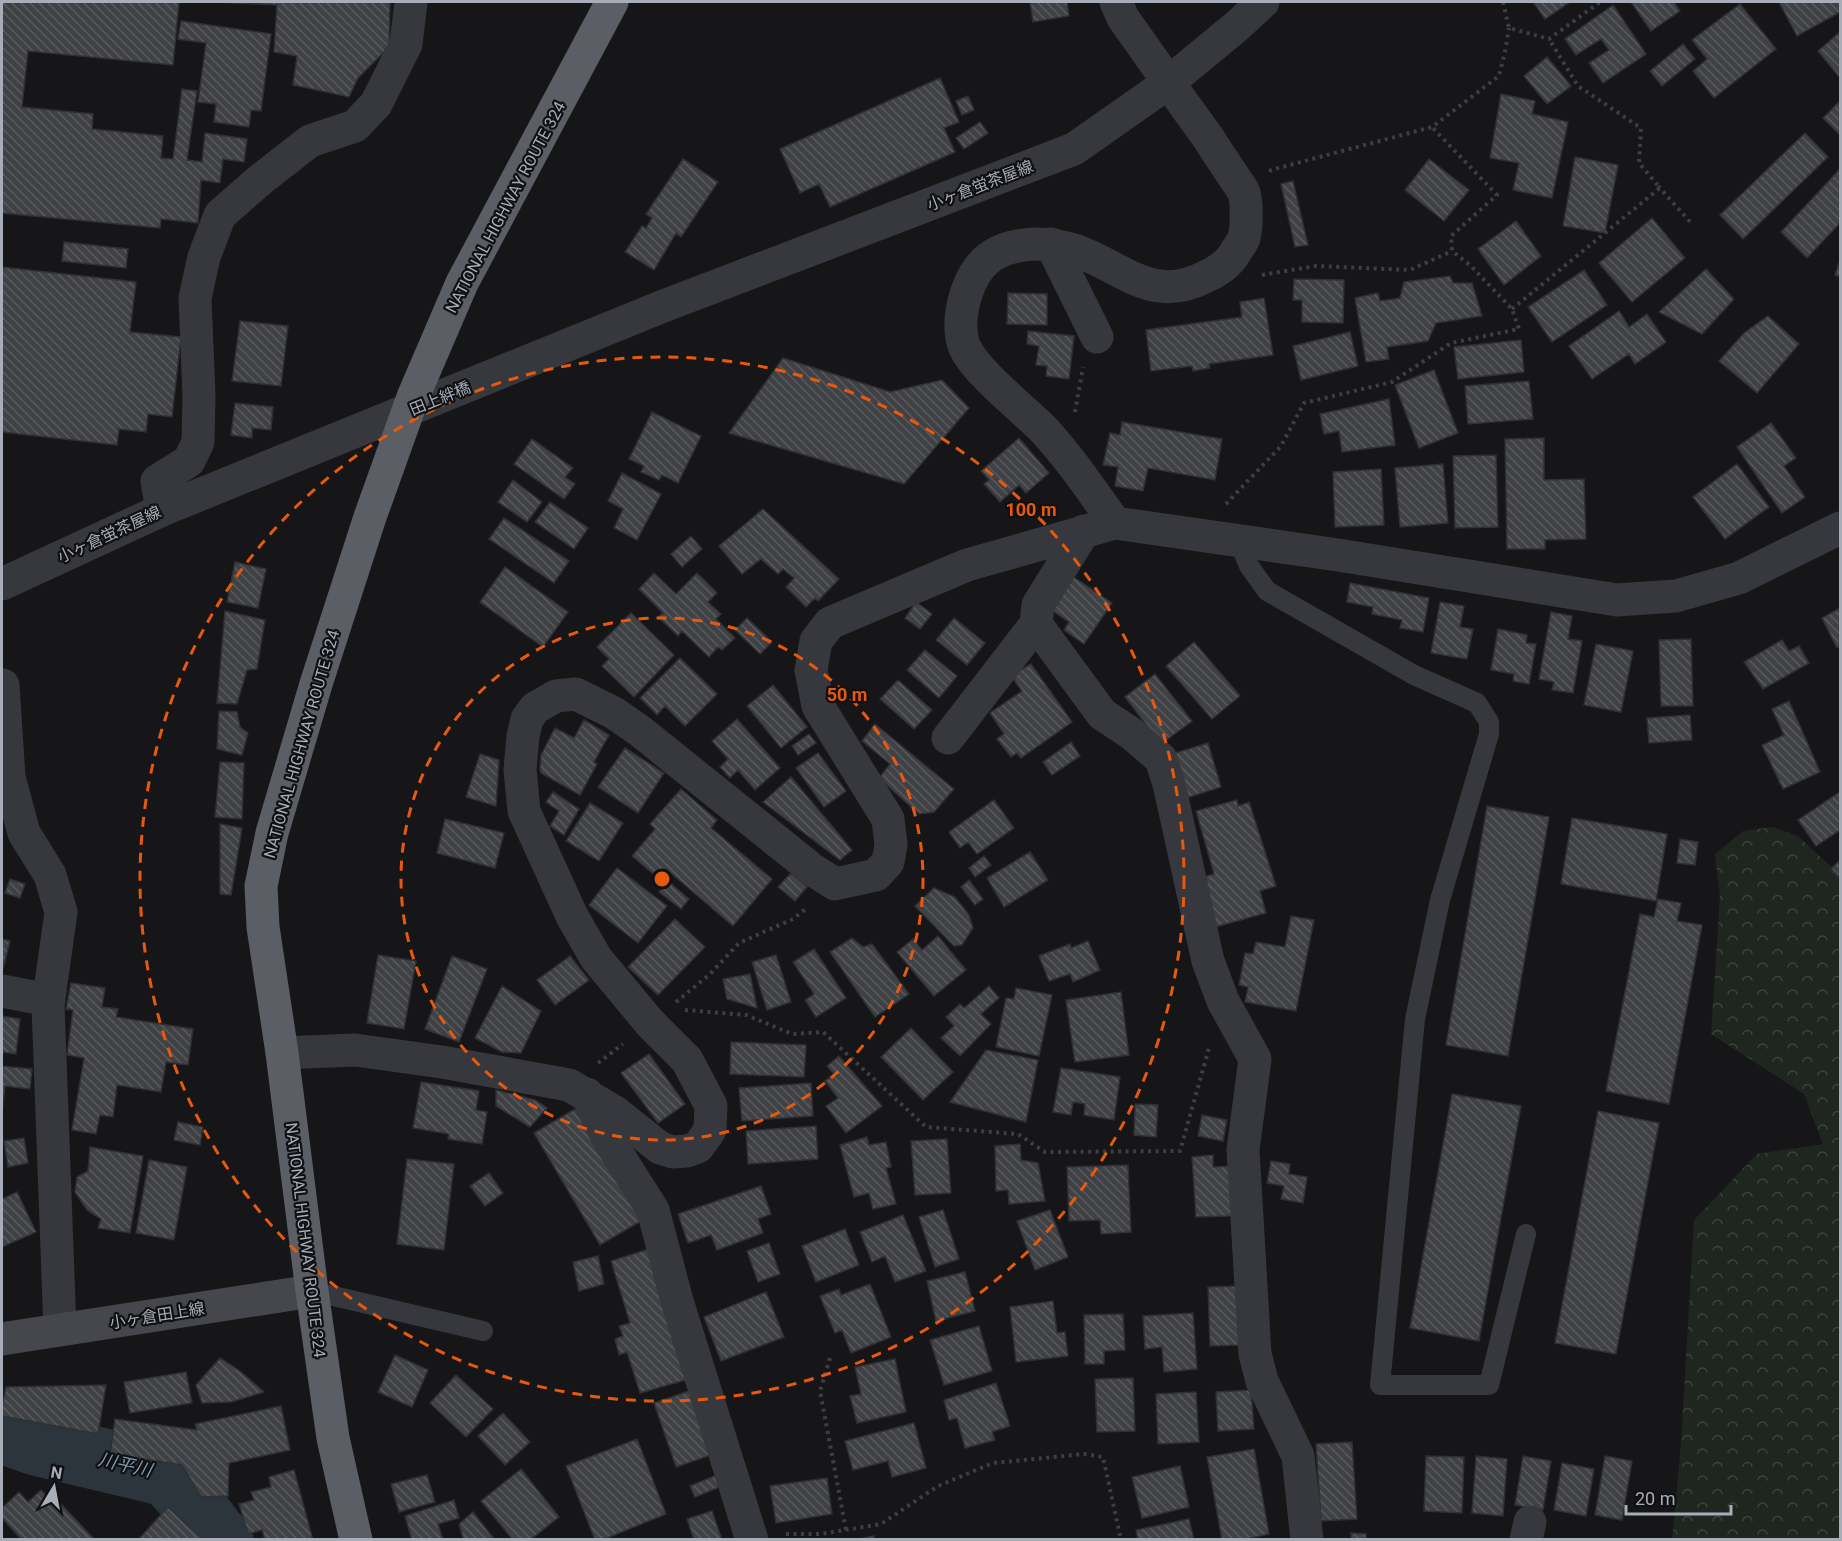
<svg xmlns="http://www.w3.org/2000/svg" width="1842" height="1541" font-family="Roboto,'Noto Sans JP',sans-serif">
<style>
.forest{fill:url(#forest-crowns)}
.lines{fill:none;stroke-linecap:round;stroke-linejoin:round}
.river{stroke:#2c353c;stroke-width:63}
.building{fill:url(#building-back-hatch);stroke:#303034;stroke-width:1.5}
.path{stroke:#3d3f44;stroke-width:4;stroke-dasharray:3 4.5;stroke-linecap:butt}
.service{stroke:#37383d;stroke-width:20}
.minor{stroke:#37383d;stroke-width:33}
.tertiary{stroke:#37383d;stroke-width:33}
.secondary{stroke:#45474d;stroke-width:33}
.trunk{stroke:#5b5e65;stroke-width:33}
.ring{fill:none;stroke:#e8590c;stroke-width:3;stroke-dasharray:10 8}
.labels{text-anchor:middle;stroke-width:4.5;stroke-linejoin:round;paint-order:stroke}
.street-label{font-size:16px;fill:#a8adb8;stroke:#111113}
.water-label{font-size:18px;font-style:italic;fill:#7f9bb3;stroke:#111113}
.centre{fill:#e8590c;stroke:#111113;stroke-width:3}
.ring-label{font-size:18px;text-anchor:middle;font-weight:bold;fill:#e8590c;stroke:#111113;stroke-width:4.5;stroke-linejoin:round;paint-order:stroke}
</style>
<defs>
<pattern id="forest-crowns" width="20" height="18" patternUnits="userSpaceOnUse" patternTransform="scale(1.5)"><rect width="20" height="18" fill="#1e261f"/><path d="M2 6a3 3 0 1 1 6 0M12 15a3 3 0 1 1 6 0" fill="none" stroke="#3c433d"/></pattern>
<pattern id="building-back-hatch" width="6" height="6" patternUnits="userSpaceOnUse" patternTransform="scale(1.5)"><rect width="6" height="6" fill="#404145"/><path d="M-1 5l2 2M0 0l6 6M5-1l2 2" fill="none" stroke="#595a5e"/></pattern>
</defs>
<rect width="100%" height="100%" fill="#161618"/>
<!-- forest -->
<path class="forest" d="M1773,827L1798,836L1840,875V1539L1672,1540L1681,1443L1694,1220L1757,1154L1823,1144L1804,1094L1711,1034L1720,897L1715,854L1743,831Z"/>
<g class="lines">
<!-- river -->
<path class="river" d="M2,1432L36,1444L167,1475L190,1500L216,1535L222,1540"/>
</g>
<!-- building -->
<path class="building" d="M2,2H179L173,65L28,51L22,107L93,114L92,129L163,136L161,158L173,159L182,89L197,91L187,160L202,162L205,133L247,139L244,162L223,159L220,183L201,180L198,223L161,219L160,228L2,213Z
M217,2H390L389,47L358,78L349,97L293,85L297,56L274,52L277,5Z
M1030,2H1067L1069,16L1033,22Z
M1533,2H1570L1545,19Z
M1631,2H1674L1680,11L1651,31Z
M1779,2H1840V12L1797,36Z
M1740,4L1776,49L1714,98L1693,71L1707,59L1692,40Z
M1613,5L1646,54L1603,83L1589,63L1609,50L1601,39L1576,55L1565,39Z
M181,21L271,34L261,111L251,110L249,127L214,122L216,104L198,102L206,43L178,39Z
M1840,32V78L1818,51Z
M1683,44L1695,59L1662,86L1650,71Z
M1547,57L1571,86L1547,104L1524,76Z
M940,78L959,122L944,128L955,152L830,207L819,184L800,193L780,149Z
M1501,94L1535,101L1532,114L1568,122L1552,198L1513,190L1519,163L1490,158Z
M968,96L974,110L962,115L956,101Z
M1840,101V135L1823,118Z
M980,122L988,133L964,149L956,138Z
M1805,133L1828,157L1743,239L1720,215Z
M1575,157L1618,165L1605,233L1563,226Z
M683,159L718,182L681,237L676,233L654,270L625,252L642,226L646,228L652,218L646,214Z
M1429,159L1469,190L1444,221L1405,190Z
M1840,169V223L1807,258L1781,232Z
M1293,181L1308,245L1295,247L1281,184Z
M1652,218L1685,258L1632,302L1599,263Z
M1516,221L1541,256L1504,285L1478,249Z
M64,242L128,249L126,268L62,261Z
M1840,260V277L1835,275Z
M2,267L136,282L130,332L181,337L172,417L148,414L146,432L119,429L117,445L2,432Z
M1706,269L1734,299L1702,334L1659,312Z
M1584,270L1607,305L1552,342L1528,307Z
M1450,276L1453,283H1472L1482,316L1436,323L1428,341L1387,347L1389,359L1366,362L1355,298L1378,293L1380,301L1400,298L1404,282Z
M1294,279L1344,280L1343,323L1302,322V300H1293Z
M1008,293L1047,294V325L1007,324Z
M1264,298L1273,355L1209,364L1210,368L1193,371L1192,366L1151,371L1146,330L1242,317L1240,302Z
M1619,311L1629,327L1647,314L1666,342L1635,364L1629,354L1592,379L1569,346Z
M1768,316L1799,344L1757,393L1719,361L1744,333Z
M240,321L288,326L281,386L232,381Z
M1028,331L1074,336L1069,379L1046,376L1047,366L1036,365L1039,346L1027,344Z
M1350,332L1358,366L1301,380L1293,346Z
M1521,340L1524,372L1458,379L1454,347Z
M783,358L890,392L942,380L969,408L904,484L729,433Z
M1434,370L1458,433L1419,448L1395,385Z
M1529,381L1533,419L1468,424L1465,386Z
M1389,399L1395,445L1342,452L1339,431L1324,434L1320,414Z
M235,403L273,407L271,430L252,428V438L231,435Z
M652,412L701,436L678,483L662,475L659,480L641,472L644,466L629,459Z
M1122,422L1222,439L1215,480L1148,468L1143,491L1115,486L1118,467L1103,465L1110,433L1120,435Z
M1771,423L1796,458L1784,466L1805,497L1782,513L1737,447Z
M1019,438L1049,473L1026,493L1019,485L1000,502L984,484L989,480L981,471Z
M1544,438V480L1584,479L1586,539L1545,540V549H1507L1505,439Z
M532,439L573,468L565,477L575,484L564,499L514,464Z
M1496,455L1498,527L1455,528L1453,456Z
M1443,464L1448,523L1400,527L1395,468Z
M1737,464L1769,507L1725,539L1693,497Z
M1381,469L1384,525L1335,527L1333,472Z
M622,473L661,494L637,540L614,528L623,509L608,501Z
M513,480L542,502L527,522L498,502Z
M550,502L588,528L574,549L535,522Z
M763,509L839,579L818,601L815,598L806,607L786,587L794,578L783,569L778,574L761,559L742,574L719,546Z
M504,518L569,561L554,583L489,539Z
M691,536L702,549L682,567L671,554Z
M235,562L266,569L258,608L227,602Z
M505,567L568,612L543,647L480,602Z
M654,573L676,594L697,573L717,593L708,602L721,614L716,619L735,638L722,650L718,647L709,657L682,631L678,636L658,617L663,613L639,589Z
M1072,576L1112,603L1084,644L1064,630L1069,622L1050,609Z
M1350,583L1429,598L1423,632L1400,628L1402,620L1372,614L1373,607L1347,602Z
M916,602L932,614L920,629L905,618Z
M1440,602L1464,606L1460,627L1473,629L1467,659L1431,653Z
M1840,608V646L1837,648L1822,618Z
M225,611L265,620L257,669L247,670L237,704L217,703Z
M1551,612L1572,616L1568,639L1582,641L1573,693L1552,690L1554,682L1539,679Z
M631,613L674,655L634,697L602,666L609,659L597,647Z
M747,618L772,642L760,654L735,630Z
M954,618L985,643L967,665L936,640Z
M1498,629L1527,635L1526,643L1536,644L1529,684L1513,681L1514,674L1491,670Z
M1691,639L1693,706H1661L1659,640Z
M1782,640L1789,651L1799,646L1809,663L1763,689L1744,662Z
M1194,642L1240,696L1212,719L1166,666Z
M1596,644L1633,651L1621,712L1584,705Z
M925,650L957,676L939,698L907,670Z
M680,658L717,694L685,726L665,706L657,715L640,698Z
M1031,664L1072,722L1021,758L1017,753L1011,757L997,739L1004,734L990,713L1022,691L1011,676Z
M1155,674L1192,721L1161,744L1125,697Z
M898,680L932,710L914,729L880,699Z
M773,685L807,727L781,748L747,706Z
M1789,701L1820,772L1783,789L1762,745L1784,735L1772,709Z
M219,711L237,712L240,727L248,733L242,755L217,749Z
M1690,715L1692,740L1649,743L1647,718Z
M737,719L780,768L755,790L738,770L730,778L720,767L728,759L712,741Z
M584,720L609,735L594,762L597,764L580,795L541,773L540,768L541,755L555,728L574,738Z
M875,724L954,789L934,812L919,814L879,778L890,764L862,741Z
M809,734L816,743L798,755L792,746Z
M1071,742L1080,756L1052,775L1043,762Z
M1208,743L1221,787L1186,798L1172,754Z
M625,748L664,773L638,813L598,787Z
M818,753L846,791L824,807L796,768Z
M480,754L499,760L496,806L466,797Z
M220,762L244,763L242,819L215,817Z
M791,777L852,850L840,860L763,802Z
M681,789L717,820L711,828L772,879L733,926L666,869L658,878L632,856L655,829L650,824Z
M553,792L579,809L564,835L550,826L559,811L546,802Z
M1840,792V830L1816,846L1798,820Z
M994,800L1014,828L977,854L968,842L960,848L949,832Z
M1237,800L1238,806L1249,802L1276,886L1260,891L1266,913L1215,927L1200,878L1214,874L1196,811Z
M590,803L623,823L599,861L566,841Z
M1487,806L1549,817L1508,1056L1446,1045Z
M1572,818L1667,834L1656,901L1561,884Z
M445,819L504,833L495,868L437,853Z
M220,824L242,828L231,895L220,894Z
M1680,839L1698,842L1695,865L1677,863Z
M1030,852L1048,880L1004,907L987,878Z
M984,856L991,865L975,877L969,868Z
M1840,860V878L1831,869Z
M617,868L667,906L638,943L589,905Z
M791,873L807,887L795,901L778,887Z
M10,879L25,884L20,898L5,893Z
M969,880L983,899L975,905L961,887Z
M668,881L689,899L681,909L659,892Z
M934,888L955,897L969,915L973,928L962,945L954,946L915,906Z
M1658,899L1681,903L1677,921L1702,925L1669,1104L1606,1091L1640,914L1654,917Z
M1291,916L1314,920L1296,1011L1245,1002L1248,987L1239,985L1245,953L1253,954L1256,942L1285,947Z
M675,919L705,947L658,995L628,967Z
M938,936L966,970L934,996L897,952L913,939L922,950Z
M852,938L863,947L872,944L909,994L875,1017L830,952Z
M2,939L10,941L3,969H2Z
M1088,941L1100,970L1073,982L1070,974L1049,981L1039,956L1070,944L1071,948Z
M814,949L846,998L816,1017L805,1000L814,994L793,962Z
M378,955L416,961L404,1029L367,1023Z
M776,955L791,1002L767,1010L752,962Z
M452,956L487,969L459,1042L425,1029Z
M570,956L589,980L555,1005L537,980Z
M750,974L757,1008L727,999L723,979Z
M71,983L105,988L102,1007L118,1009L116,1017L193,1029L188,1065L166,1062L161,1092L117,1085L113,1117L100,1115L96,1134L72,1130L84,1058L67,1055L73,1010L66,1009Z
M502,986L541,1011L521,1053L502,1052L475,1038Z
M989,986L999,998L981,1014L991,1024L960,1056L941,1038L954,1026L946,1017L960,1004L964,1008Z
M1016,988L1052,995L1039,1056L996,1047L1006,998L1014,999Z
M1121,992L1129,1055L1075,1062L1066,1000Z
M2,1016L20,1019L16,1054L2,1052Z
M911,1028L953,1072L923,1100L881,1057Z
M731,1042L806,1045L804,1077L730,1074Z
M986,1050L1038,1060L1026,1122L950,1102Z
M649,1054L685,1104L658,1123L621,1073Z
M839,1056L882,1106L846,1133L826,1106L838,1098L825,1081L834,1074L827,1066Z
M2,1066L32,1069L30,1089L5,1086L2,1113Z
M1061,1068L1120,1077L1114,1120L1084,1115L1085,1104L1073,1102L1071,1115L1053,1112Z
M421,1082L479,1091L476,1110L487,1112L482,1144L448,1139L449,1134L413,1128Z
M811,1083L813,1116L742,1121L739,1088Z
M496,1090L535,1100L547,1108L530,1127L496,1106Z
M1452,1094L1521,1106L1479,1341L1410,1328Z
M1135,1104L1158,1105L1156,1137L1134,1135Z
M575,1109L641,1221L600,1245L534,1133Z
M1598,1111L1659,1123L1616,1354L1555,1343Z
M1202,1115L1227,1120L1223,1141L1198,1136Z
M178,1122L203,1127L200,1145L174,1140Z
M816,1126L818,1159L748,1164L746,1131Z
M867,1137L869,1145L886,1142L891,1167L886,1168L896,1204L873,1209L869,1193L854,1197L840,1145Z
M24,1138L28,1163L8,1167L4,1141Z
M947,1139L951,1193L915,1195L911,1141Z
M1020,1144L1021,1160L1038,1163L1045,1201L1009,1204L1008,1190L996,1191L995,1146Z
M90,1147L143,1156L130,1233L98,1228L101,1219L87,1210L75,1192L77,1177L88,1171Z
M1213,1155V1167L1232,1166V1216L1196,1217L1192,1157Z
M407,1159L454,1164L444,1250L397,1244Z
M149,1160L187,1167L174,1240L136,1233Z
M1271,1161L1290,1164L1289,1174L1307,1177L1303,1203L1281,1199L1284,1186L1267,1183Z
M1128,1165L1131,1232L1101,1234L1100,1220L1069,1221L1067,1167Z
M489,1173L503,1193L485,1206L470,1186Z
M761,1186L771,1214L758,1219L763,1233L717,1250L711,1235L688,1243L678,1214Z
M17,1192L36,1232L2,1247V1199Z
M943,1210L959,1259L935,1267L919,1217Z
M1050,1210L1068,1257L1035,1270L1017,1221Z
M903,1215L926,1271L895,1282L885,1256L872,1262L860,1232Z
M845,1229L859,1265L816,1282L802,1246Z
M769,1243L780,1274L758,1282L747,1251Z
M649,1249L689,1379L640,1393L627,1352L619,1355L615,1339L623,1336L619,1326L630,1323L611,1261Z
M598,1256L604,1284L579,1291L573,1262Z
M965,1272L975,1311L936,1321L927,1281Z
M870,1284L891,1337L851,1353L842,1330L835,1333L820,1296L839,1289L841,1295Z
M1239,1286L1241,1345L1210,1346L1208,1287Z
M766,1292L784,1337L721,1361L704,1317Z
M1053,1301L1057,1333L1065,1332L1068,1356L1016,1362L1010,1307Z
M1193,1313L1197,1369L1164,1372L1162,1347L1145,1349L1143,1316Z
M1123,1314L1125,1350L1104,1351V1364H1085L1084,1315Z
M979,1326L992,1371L944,1385L930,1340Z
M395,1355L428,1370L412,1407L378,1392Z
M220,1358L240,1371L264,1392L231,1402L202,1403L196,1385Z
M895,1359L906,1412L857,1423L850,1396L861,1394L855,1367Z
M186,1372L192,1403L130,1413L124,1382Z
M456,1375L493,1409L466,1437L430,1403Z
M1133,1378L1135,1431L1097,1432L1095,1379Z
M996,1383L1010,1426L992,1432L995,1440L965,1448L957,1418L949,1420L944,1400Z
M106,1385L98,1434L2,1416V1407L6,1387Z
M692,1390L714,1454L676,1467L654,1403Z
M1251,1390L1254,1429L1218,1431L1216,1392Z
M1196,1392L1199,1442L1158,1444L1156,1394Z
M281,1406L290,1450L229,1463L228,1496L201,1497L182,1465L110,1454L115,1419L197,1430L195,1424Z
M503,1413L530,1442L505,1465L478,1436Z
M914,1423L926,1468L892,1477L888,1461L853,1470L845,1441Z
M637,1439L666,1514L602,1540H595L566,1466Z
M1352,1442L1357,1519L1321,1521L1316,1444Z
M1254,1449L1269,1534L1242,1540H1222L1207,1457Z
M1426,1456L1464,1457L1462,1513L1424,1511Z
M1476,1456L1507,1459L1503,1516L1472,1513Z
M1523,1456L1551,1461L1543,1510L1515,1505Z
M1605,1456L1632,1461L1622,1520L1595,1515Z
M1562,1463L1594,1469L1586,1516L1554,1510Z
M1180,1466L1189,1507L1142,1518L1132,1477Z
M521,1469L559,1517L530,1540H513L481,1501Z
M294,1470L313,1540H265L262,1530L248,1534L239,1504L254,1500L251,1492L271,1487L269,1477Z
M427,1475L435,1502L399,1512L391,1484Z
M717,1475L722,1486L695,1497L690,1486Z
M827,1478L832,1514L776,1523L770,1486Z
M41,1490L55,1505L59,1502L95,1540H22L2,1518V1508L19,1492L28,1502Z
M454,1500L459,1518L438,1524L443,1540H412L405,1516Z
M168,1507L204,1540H138Z
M712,1511L722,1540H694L687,1519Z
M473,1512L495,1540H462L463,1538L459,1524Z
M1189,1519L1194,1540H1138L1136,1530Z
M1351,1533L1366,1534V1540H1351Z
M874,1536L875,1540H854Z"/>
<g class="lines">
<!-- path -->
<path class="path" d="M1503,2L1509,28L1549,39L1600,2
M1270,172L1271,170L1432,127L1499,76L1505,52L1509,28
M1658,186L1692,224
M1262,275L1316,266L1410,270L1452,251
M1512,309L1660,188L1639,163L1641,128L1578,86L1549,39
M1075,412L1083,367
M1226,504L1281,446L1304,403L1392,382L1451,343L1519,329L1512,309L1471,266L1452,251L1451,236L1497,195L1432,127
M676,1002L710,974L739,943L793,919L807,908
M685,1010L746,1015L792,1034L823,1032L926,1127L1018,1134L1045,1152L1180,1151L1209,1048
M598,1063L623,1044
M830,1358L820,1391L846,1530
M786,1534H821L881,1524L938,1486L993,1463L1085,1454L1103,1457L1121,1540"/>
<!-- service -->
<path class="service" d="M1239,542L1249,566L1267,591L1414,675L1477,703L1489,722V734L1440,900L1415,1019L1380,1385H1489L1526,1234
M312,1291L483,1331"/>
<!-- minor -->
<path class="minor" d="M1051,244L1097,337
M162,510L157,481L189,461L198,442L199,396L195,298L204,257L220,215L260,180L310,141L355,126L376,104L406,44L411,2
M1084,531L1038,605L1036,624L1102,714L1132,734L1161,759L1169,784L1208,961L1223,1001L1255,1059L1243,1150L1255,1354L1262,1381L1298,1456L1307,1540
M3,685L9,777L24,833L50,875L61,912L48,1005L60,1330
M948,738L1036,624
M2,991L49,1000
M282,1053L355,1050L442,1062L569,1085L615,1112L660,1148L673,1152L687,1151L698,1147L710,1130L711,1106L687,1060L650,1023L596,958L572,916L524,811L520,770L523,736L527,719L535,708L556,696L576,694L614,713L640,731L813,870L835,884L876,875L888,862L891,845L888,819L818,706L811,670L816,641L830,623L967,565L1115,523
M587,1094L608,1139L653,1210L677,1301L752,1540
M1526,1540L1530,1522"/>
<!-- tertiary -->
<path class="tertiary" d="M1116,2L1123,18C1151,57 1178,97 1207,136C1216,150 1225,164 1234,177C1237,182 1242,188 1244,193C1247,203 1247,227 1244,238C1242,243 1237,249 1235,253C1229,263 1218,271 1207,276C1153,305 1124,268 1077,251C1053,243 1030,241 1006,249C988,255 976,268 969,286C962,303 957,329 965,348C977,373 1022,408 1043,429C1070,458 1092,491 1115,523L1338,555L1617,600L1676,596L1739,578L1840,528
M2,584L162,510L661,307L1074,149L1168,83L1237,26L1263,2"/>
<!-- secondary -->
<path class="secondary" d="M2,1339L312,1291"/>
<!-- trunk -->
<path class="trunk" d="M356,1540L333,1438L312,1291L282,1053L263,927L261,886L272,833L316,684L370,517L413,397L462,283L612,2"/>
</g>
<!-- distance rings -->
<g class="ring">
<circle cx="662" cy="879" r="261"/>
<circle cx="662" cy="879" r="522"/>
</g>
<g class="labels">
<!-- street labels -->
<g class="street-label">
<text transform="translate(980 185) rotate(-21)" y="6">小ヶ倉蛍茶屋線</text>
<text transform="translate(505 207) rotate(-62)" y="6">NATIONAL HIGHWAY ROUTE 324</text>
<text transform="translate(440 398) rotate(-22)" y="6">田上絆橋</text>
<text transform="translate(109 534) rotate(-25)" y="6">小ヶ倉蛍茶屋線</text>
<text transform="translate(301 744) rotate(-74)" y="6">NATIONAL HIGHWAY ROUTE 324</text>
<text transform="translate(306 1240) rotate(83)" y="6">NATIONAL HIGHWAY ROUTE 324</text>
<text transform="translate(157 1315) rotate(-9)" y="6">小ヶ倉田上線</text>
</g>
<!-- water labels -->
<g class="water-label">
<text transform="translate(125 1465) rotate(13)" y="6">川平川</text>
</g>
</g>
<circle cx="662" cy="879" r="9" class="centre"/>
<g class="ring-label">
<text x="1031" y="516">100 m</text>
<text x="847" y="701">50 m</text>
</g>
<!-- border -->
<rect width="1842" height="1541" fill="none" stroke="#a8adb8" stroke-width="6"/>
<!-- north arrow -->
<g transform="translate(54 1487) rotate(10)" stroke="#111113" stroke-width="4.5" paint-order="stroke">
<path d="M0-4.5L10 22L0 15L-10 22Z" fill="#a8adb8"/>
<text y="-9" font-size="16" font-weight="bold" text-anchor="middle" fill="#a8adb8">N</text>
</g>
<!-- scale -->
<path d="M1626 1505v9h105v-9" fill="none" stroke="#a8adb8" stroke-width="3"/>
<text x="1635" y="1505" font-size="18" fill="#a8adb8" stroke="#111113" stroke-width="4.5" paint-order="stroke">20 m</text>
</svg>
